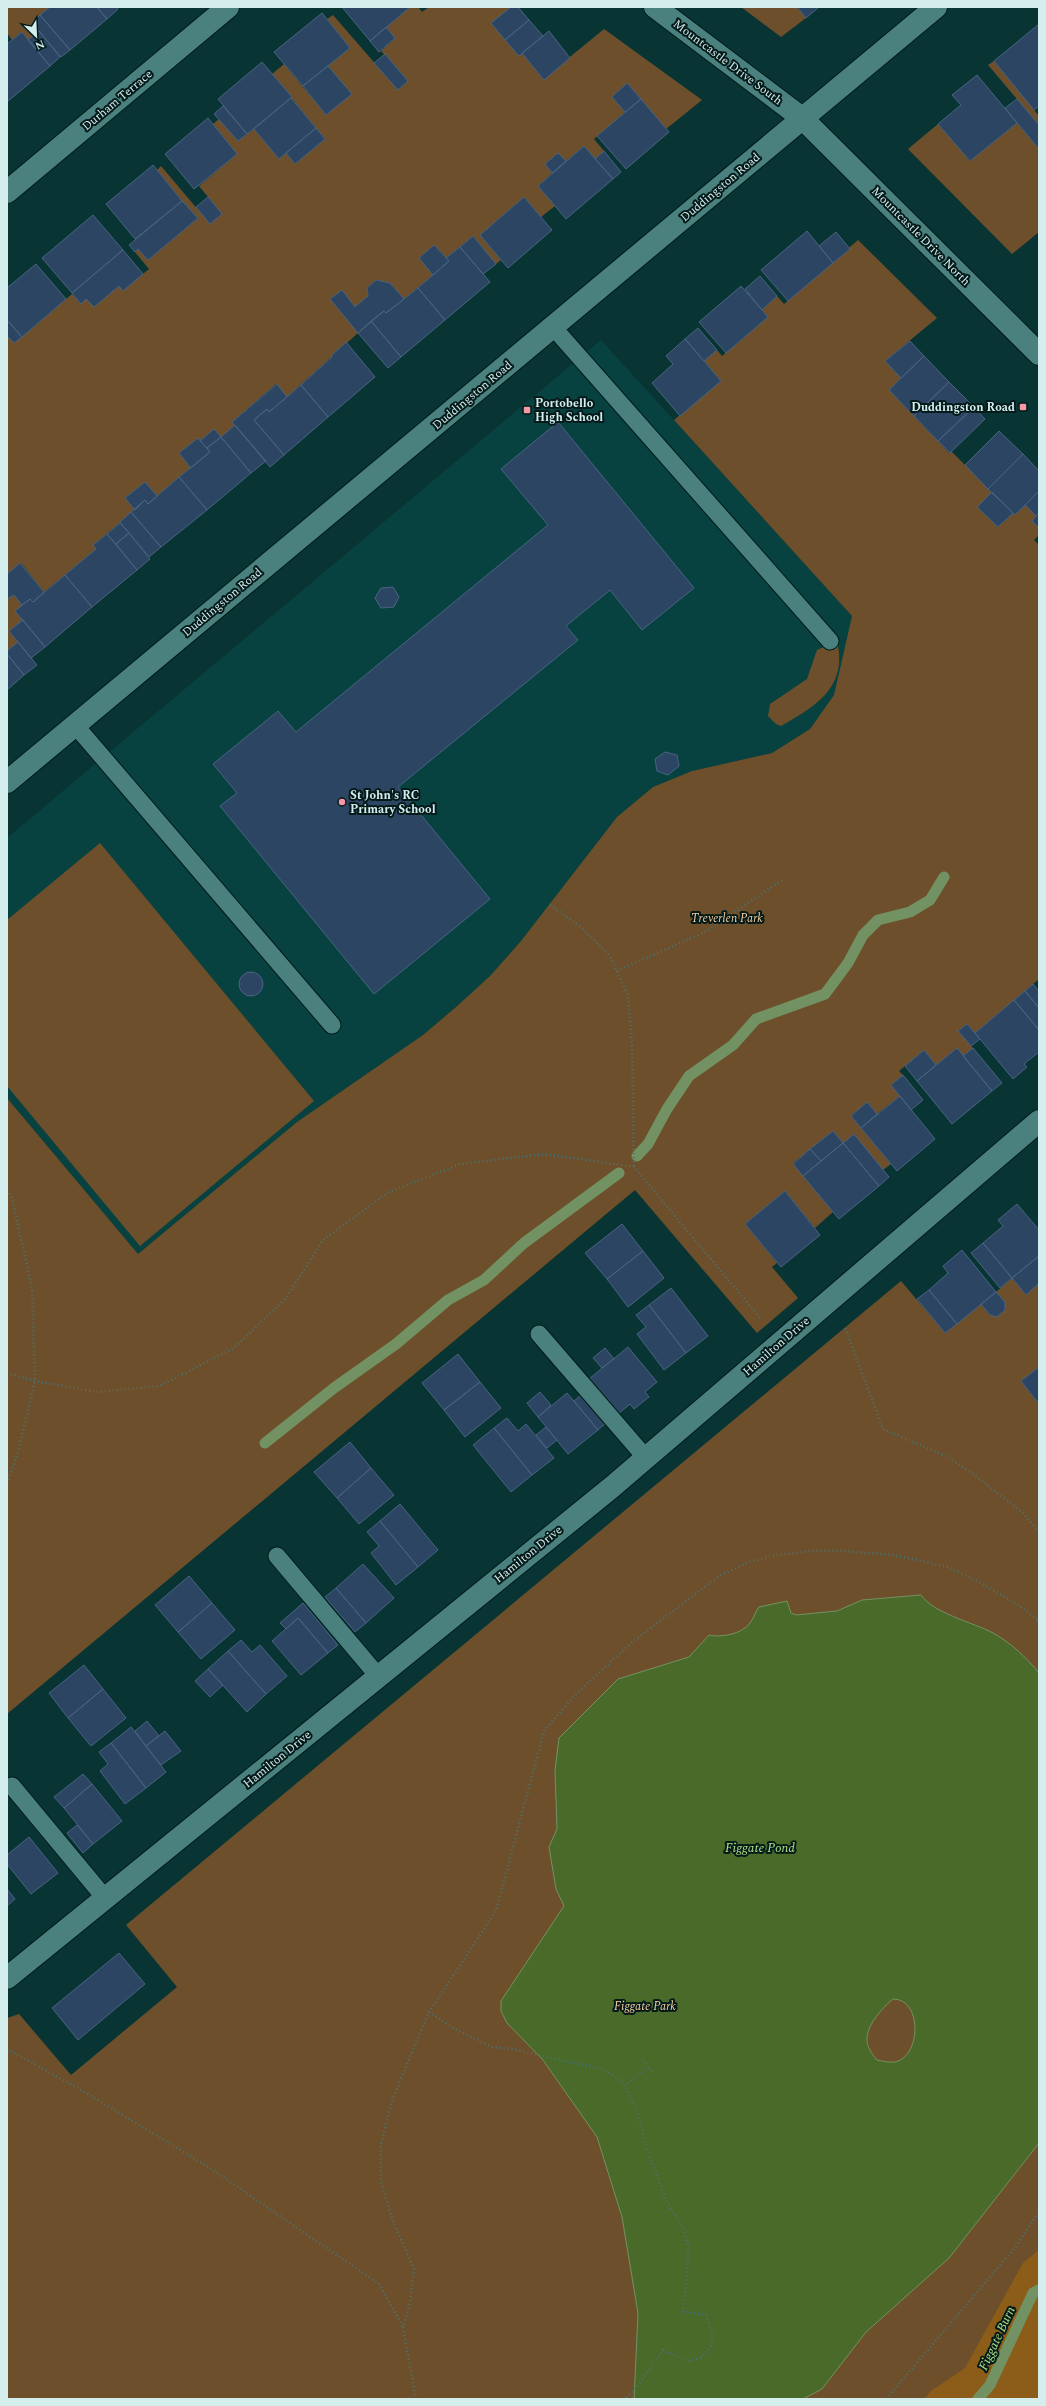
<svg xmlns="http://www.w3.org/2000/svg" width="1046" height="2406" font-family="Spectral,serif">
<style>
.built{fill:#084240}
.green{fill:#6d502b}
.forest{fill:#8c5d18}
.water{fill:#496a28;stroke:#729263;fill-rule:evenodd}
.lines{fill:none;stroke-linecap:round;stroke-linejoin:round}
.stream{stroke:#729263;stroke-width:11}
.building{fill:#2b4562;stroke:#486482}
.lane-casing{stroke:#001b1a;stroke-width:19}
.street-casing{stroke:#001b1a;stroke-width:24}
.secondary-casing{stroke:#001b1a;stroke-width:24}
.path{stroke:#4b7271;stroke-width:2.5;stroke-dasharray:1 3;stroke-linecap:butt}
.lane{stroke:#4a817e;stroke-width:17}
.street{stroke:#4a817e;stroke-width:22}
.secondary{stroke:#4a817e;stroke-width:22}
.poi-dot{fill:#f49aa6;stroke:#041a1a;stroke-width:1.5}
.labels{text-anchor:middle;stroke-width:4;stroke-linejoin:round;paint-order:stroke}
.street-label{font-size:12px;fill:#d3eeec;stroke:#041a1a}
.poi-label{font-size:12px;font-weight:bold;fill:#d3eeec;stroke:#041a1a;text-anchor:start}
.park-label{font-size:12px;font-style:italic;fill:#f7ce9d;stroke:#041a1a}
.water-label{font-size:13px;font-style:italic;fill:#afe083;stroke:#041a1a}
</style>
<rect width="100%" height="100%" fill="#083534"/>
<!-- built -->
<path class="built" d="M601,340L852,616L834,695L810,729L772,753L692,771L653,787L617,817L521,941L490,976L456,1007L423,1035L297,1122L138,1254L7,1098V838Z"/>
<!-- green -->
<path class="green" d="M7,7H50L32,23L39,31L28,40L22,32L12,40L7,33Z
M408,7H418L422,12L429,7H511L492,24L519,56L522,53L543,79L604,29L702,100L666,129L627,83L612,97L625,112L594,139L604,151L595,159L584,146L566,161L558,153L545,164L552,173L538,186L555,206L541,217L524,197L480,235L501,260L496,264L473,236L446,258L434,245L419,258L433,275L404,299L390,283L376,280L367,288L368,296L355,307L342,291L358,333L287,397L276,384L232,422L235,425L221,437L214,429L200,441L198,438L179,453L191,468L157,496L145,482L125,498L135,510L93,545L96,549L44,592L21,563L7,574V336L14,343L72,294L81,304L86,299L94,307L119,286L123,290L149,269L135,252L138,249L148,260L197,219L157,170L161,166L210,224L222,214L199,186L237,154L213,124L219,119L238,141L254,129L279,159L286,153L295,164L325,139L272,74L284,64L326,115L351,94L328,66L350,48L327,19L333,15L398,90L408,81L381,51L395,38L386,27Z
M741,7H797L806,18L781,37Z
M994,61L1039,116V125L988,65Z
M1017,123L1039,149V232L1012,254L908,149L938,124L970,161Z
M858,240L937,318L885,361L901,378L889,390L949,453L951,451L992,492L978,507L998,527L1013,513L1015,515L1025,505L1036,516L1032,521L1039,528V535L1034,540L1039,545V979L975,1033L967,1024L958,1031L973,1048L963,1056L957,1048L936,1065L924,1050L899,1071L903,1075L891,1085L900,1096L877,1114L867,1102L851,1116L891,1164L883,1170L843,1143L833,1131L793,1163L833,1212L815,1228L785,1191L745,1224L777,1263L772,1267L798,1298L757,1333L635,1190L7,1714V1098L138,1254L297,1122L423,1035L456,1007L490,976L521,941L617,817L653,787L692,771L772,753L810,729L834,695L852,616L674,420L721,381L704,361L717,350L722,356L768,317L762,310L777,296L784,304Z
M14,595L22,605L23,620L9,631L18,642L7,651V599Z
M837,641C848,687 816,706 781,726L776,724L768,716L770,704L807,679L817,650Z
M100,843L314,1101L140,1246L7,1086V920Z
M1012,1278L1026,1295L1039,1283V1367L1021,1381L1039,1404V2399H7V2018L19,2014L71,2075L177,1987L126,1925L901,1281L945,1333L981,1304L990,1315L997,1316L1005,1303L996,1292Z"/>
<!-- forest -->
<path class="forest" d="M1039,2250V2399H924L931,2391L965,2368L1023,2263Z"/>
<!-- water -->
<path class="water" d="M921,1595C933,1613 972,1622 993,1633C1011,1643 1026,1657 1039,1673V2143L949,2258L866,2332L822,2389L803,2399H634L638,2314L636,2301L622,2217L597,2137L543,2060L507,2023L501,2011V2001L564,1906L556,1889L549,1847L557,1829L555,1770L559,1738L618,1679L689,1657L709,1635C720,1638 743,1634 750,1623C754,1618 755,1612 759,1607L787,1601L791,1613L796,1615L837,1611L862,1600ZM893,1999C923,1999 921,2057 895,2062C890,2063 882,2061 877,2060C872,2054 866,2046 867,2037C868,2024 883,2007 893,1999Z"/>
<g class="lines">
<!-- stream -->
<path class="stream" d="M637,1156L648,1144L667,1109L689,1076L733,1045L756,1019L825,994L848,963L863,935L878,920L910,912L930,900L944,877
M265,1443L334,1388L396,1344L448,1300L484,1280L524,1243L619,1173
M978,2399L990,2385L1033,2293L1039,2290"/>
</g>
<!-- building -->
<path class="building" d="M50,7H97L107,19L70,50L40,15Z
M97,7H116L118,9L107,19Z
M342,7H408L409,8L370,41Z
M511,7H518L529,20L505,40L491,23Z
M797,7H819L806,18Z
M322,13L350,48L303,86L274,52Z
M40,15L70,50L61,57L32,23Z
M529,20L543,36L519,56L505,40Z
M1039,24V106L1034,110L994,61Z
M386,27L395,38L379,52L370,41Z
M39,31L60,57L50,66L28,40Z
M549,31L570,58L544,80L522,53Z
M22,32L50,66L7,102V44Z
M385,54L408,81L398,90L374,63Z
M262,62L292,97L247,134L218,99Z
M328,66L352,94L326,115L303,86Z
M977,75L1017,123L970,161L938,124L961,105L952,95Z
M627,83L641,99L625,112L612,97Z
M291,98L316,128L279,159L254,129Z
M641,99L669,132L626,169L597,136Z
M1017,99L1039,125V149L1005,108Z
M223,106L247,134L238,141L214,114Z
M208,118L237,154L194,189L165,154Z
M316,128L325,139L295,164L286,153Z
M584,146L613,179L566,219L538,186Z
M604,151L621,172L613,179L595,159Z
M558,153L566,161L552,173L545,164Z
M153,165L182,201L135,239L106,204Z
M208,197L222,214L210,224L196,207Z
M524,197L552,230L508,268L480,235Z
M182,201L198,218L148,260L138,249L135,252L129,245Z
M93,215L123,250L72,293L42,258Z
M807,231L833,263L788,301L761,270Z
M836,232L850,249L833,263L819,246Z
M473,236L496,264L483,274L460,247Z
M434,245L449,261L433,275L419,258Z
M460,247L490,282L445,320L418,288L449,261L446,258Z
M123,250L143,274L123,291L119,286L94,307L86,299L81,304L72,293Z
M36,264L66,299L22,337L7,320V288Z
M760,276L777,296L762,310L745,289Z
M376,280L390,283L404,299L386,313L384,311L358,333L330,299L342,290L355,307L368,296L367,288Z
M741,286L768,317L726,353L699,322Z
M418,288L445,320L401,357L371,321L384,311L386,313Z
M7,320L22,337L14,343L7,336Z
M371,321L401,357L388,368L358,333Z
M698,328L717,350L704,361L685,339Z
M685,339L721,381L680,416L652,383L673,364L666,356Z
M910,341L924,356L901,378L885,361Z
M346,342L375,377L328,417L301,385L332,357L331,356Z
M924,356L949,382L914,416L889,390Z
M949,382L974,407L938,441L914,416Z
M277,384L287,397L269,412L267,409L254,420L284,455L270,467L232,422Z
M301,385L328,417L284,455L254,420L267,409L269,412Z
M974,407L985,419L950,453L938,441Z
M558,422L694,588L642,630L610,590L566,626L578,640L398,787L490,899L374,994L220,806L237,793L213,764L278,711L296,732L548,525L501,469Z
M235,425L266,461L251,473L221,437Z
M214,429L221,437L207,448L200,441Z
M999,431L1023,454L988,489L965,465Z
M221,437L251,473L207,510L179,477L210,452L207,448Z
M198,438L210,452L191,468L179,453Z
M1023,454L1039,471V491L1015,515L988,489Z
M179,477L207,510L161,547L131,512L145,500L148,504Z
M145,482L157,496L148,504L145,500L135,510L125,498Z
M1039,491V513L1036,516L1025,505Z
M992,492L1013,513L998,527L977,507Z
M131,512L161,547L149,557L120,522Z
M1039,513V528L1032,521Z
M120,523L129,533L116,544L107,534Z
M129,533L150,559L137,570L116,544Z
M107,534L137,570L92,607L65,575L96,549L93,545Z
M20,563L44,592L33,602L30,599L22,605L14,595L7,599V574Z
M65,575L92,607L45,647L15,611L30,599L33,602Z
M393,587L399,597L394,607L381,608L375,598L381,588Z
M23,620L45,647L31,658L9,631Z
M18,642L37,665L24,675L7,654V651Z
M7,654L24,675L7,690Z
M665,752L677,755L679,766L668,775L657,771L655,759Z
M239 984a12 12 0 1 1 24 0a12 12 0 1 1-24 0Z
M1033,984L1039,991V1008L1025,991Z
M1025,991L1039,1008V1030L1014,1000Z
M1014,1000L1039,1030V1052L1024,1064L1027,1067L1013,1079L975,1033Z
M967,1024L980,1039L971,1046L958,1031Z
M957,1048L992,1091L952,1124L917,1081Z
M973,1048L1002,1083L992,1091L963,1056Z
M924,1050L936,1065L917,1081L905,1066Z
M903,1075L923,1100L911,1110L891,1085Z
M900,1096L935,1139L897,1171L861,1128Z
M867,1102L877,1114L861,1128L851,1116Z
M833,1131L843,1143L821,1161L810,1149Z
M854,1134L889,1177L879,1186L843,1143Z
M843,1143L879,1186L839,1219L803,1176Z
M810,1149L821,1161L803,1176L793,1164Z
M785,1191L820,1235L781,1267L745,1224Z
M1017,1204L1039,1230V1256L1012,1278L983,1243L1003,1226L998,1220Z
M622,1224L643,1251L607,1279L585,1253Z
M983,1243L1012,1278L1000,1288L971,1253Z
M962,1250L996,1292L957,1324L929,1290L948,1273L943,1266Z
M643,1251L664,1278L628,1307L607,1279Z
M1039,1256V1283L1026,1295L1012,1278Z
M671,1288L708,1336L686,1353L649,1305Z
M929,1290L957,1324L945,1333L917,1299Z
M996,1292L1005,1302V1310L997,1317L990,1315L981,1304Z
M649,1305L686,1353L664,1370L637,1334L646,1327L636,1315Z
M628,1347L657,1382L645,1392L649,1397L634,1409L630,1404L618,1414L589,1379Z
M605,1348L614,1359L602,1368L593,1358Z
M458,1354L480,1382L444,1410L422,1383Z
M1039,1367V1404L1021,1381Z
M480,1382L501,1408L465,1437L444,1410Z
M540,1392L551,1405L538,1417L527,1403Z
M567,1393L598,1430L568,1454L538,1417Z
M582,1394L606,1423L598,1430L574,1401Z
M507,1418L518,1431L526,1424L554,1458L532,1475L494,1428Z
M546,1427L557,1440L547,1448L536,1435Z
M494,1428L532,1475L511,1492L473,1445Z
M350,1442L371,1468L337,1498L314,1472Z
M371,1468L394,1495L359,1524L337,1498Z
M400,1504L438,1550L418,1567L380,1521Z
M380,1521L418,1567L396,1585L371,1553L379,1546L367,1532Z
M363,1564L394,1598L366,1623L336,1588Z
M189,1576L212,1603L178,1632L155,1605Z
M336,1588L366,1623L355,1632L325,1597Z
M212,1603L235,1630L201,1659L178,1632Z
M303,1603L338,1645L328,1653L298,1618L286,1629L280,1623Z
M298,1618L328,1653L301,1675L272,1641Z
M241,1640L252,1652L260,1645L287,1676L266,1694L228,1651Z
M228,1651L266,1694L247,1712L208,1669Z
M84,1665L103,1689L68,1718L49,1693Z
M208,1669L223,1685L210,1697L195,1681Z
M103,1689L126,1718L91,1746L68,1718Z
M147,1721L159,1736L146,1746L135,1731Z
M131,1727L166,1772L146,1788L111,1743Z
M165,1731L181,1751L161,1765L146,1746Z
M111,1743L146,1788L125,1804L100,1771L108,1764L99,1752Z
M83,1774L92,1784L64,1808L54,1797Z
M92,1784L122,1821L93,1844L64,1808Z
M77,1825L93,1844L83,1853L67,1833Z
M29,1837L58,1873L31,1894L7,1864V1855Z
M7,1889L15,1899L7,1906Z
M119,1953L145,1984L78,2040L52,2008Z"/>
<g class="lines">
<defs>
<path id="lane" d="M553,327L830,641
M75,725L332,1025
M539,1334L646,1458
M277,1556L378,1676
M12,1786L105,1898"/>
<path id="street" d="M7,192L228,7
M7,1978L612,1487L1039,1121"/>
<path id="secondary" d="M655,7L802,118L1039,354
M7,782L936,7"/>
</defs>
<!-- lane casing -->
<use href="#lane" class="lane-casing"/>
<!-- street casing -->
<use href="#street" class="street-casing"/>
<!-- secondary casing -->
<use href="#secondary" class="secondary-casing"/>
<!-- path -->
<path class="path" d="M550,905L581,927L610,956L628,996L632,1045L634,1167
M617,971L707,931L782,880
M7,1190L12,1198L32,1288L35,1381L18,1452L7,1484
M845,1328L883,1429L946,1456L976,1476L1023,1513L1039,1532
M7,1373L35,1381L96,1392L159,1386L234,1348L286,1298L323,1240L389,1192L460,1164L545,1154L634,1167L761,1319
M429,2012L453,2028L492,2047L512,2049L602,2069L617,2078L625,2086L637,2111L647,2149L666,2200L683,2228L688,2244L687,2279L682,2311L706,2315L712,2333V2345L701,2358L688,2361L663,2350L637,2387L625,2399
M7,2049L83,2091L210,2168L379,2284L403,2327
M643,2060L648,2066
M625,2086L648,2066L652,2071
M416,2399L403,2328L410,2303L414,2269L393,2221L381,2182V2145L392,2100L429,2012L496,1911L544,1731L576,1694L630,1644L719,1576L749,1562L777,1555L812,1551H844L894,1555L948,1567L983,1584L1017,1604L1039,1621
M886,2399L1014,2249L1039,2212"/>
<!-- lane -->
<use href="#lane" class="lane"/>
<!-- street -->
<use href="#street" class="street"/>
<!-- secondary -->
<use href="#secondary" class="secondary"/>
</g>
<!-- markers -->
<g class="poi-dot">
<rect x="1019" y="403" width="8" height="8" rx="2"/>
<rect x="523" y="406" width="8" height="8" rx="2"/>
<circle cx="342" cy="802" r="4"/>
</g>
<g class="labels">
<!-- street labels -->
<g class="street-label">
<text transform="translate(728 62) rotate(37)" y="4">Mountcastle Drive South</text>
<text transform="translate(117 100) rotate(-40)" y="4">Durham Terrace</text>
<text transform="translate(720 187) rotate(-40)" y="4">Duddingston Road</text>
<text transform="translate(921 236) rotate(45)" y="4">Mountcastle Drive North</text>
<text transform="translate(472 395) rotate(-40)" y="4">Duddingston Road</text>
<text transform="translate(222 602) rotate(-40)" y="4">Duddingston Road</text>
<text transform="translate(776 1346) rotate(-41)" y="4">Hamilton Drive</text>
<text transform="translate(528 1554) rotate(-39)" y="4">Hamilton Drive</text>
<text transform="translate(277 1759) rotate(-39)" y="4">Hamilton Drive</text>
</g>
<!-- poi labels -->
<g class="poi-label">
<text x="535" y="407">Portobello<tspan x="535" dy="14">High School</tspan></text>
<text x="1015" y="411" text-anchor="end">Duddingston Road</text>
<text x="350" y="799">St John's RC<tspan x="350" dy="14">Primary School</tspan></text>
</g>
<!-- park labels -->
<g class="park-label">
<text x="727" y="922">Treverlen Park</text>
<text x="645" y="2010">Figgate Park</text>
</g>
<!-- water labels -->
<g class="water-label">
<text x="760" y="1852">Figgate Pond</text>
<text transform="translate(996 2338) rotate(-65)" y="5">Figgate Burn</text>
</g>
</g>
<!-- border -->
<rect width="1046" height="2406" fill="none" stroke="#d3eeec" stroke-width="16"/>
<!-- north arrow -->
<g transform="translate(36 36) rotate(156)" stroke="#041a1a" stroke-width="3" paint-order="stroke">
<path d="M0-3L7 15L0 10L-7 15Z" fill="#d3eeec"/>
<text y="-6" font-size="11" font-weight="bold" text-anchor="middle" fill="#d3eeec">N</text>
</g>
</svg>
